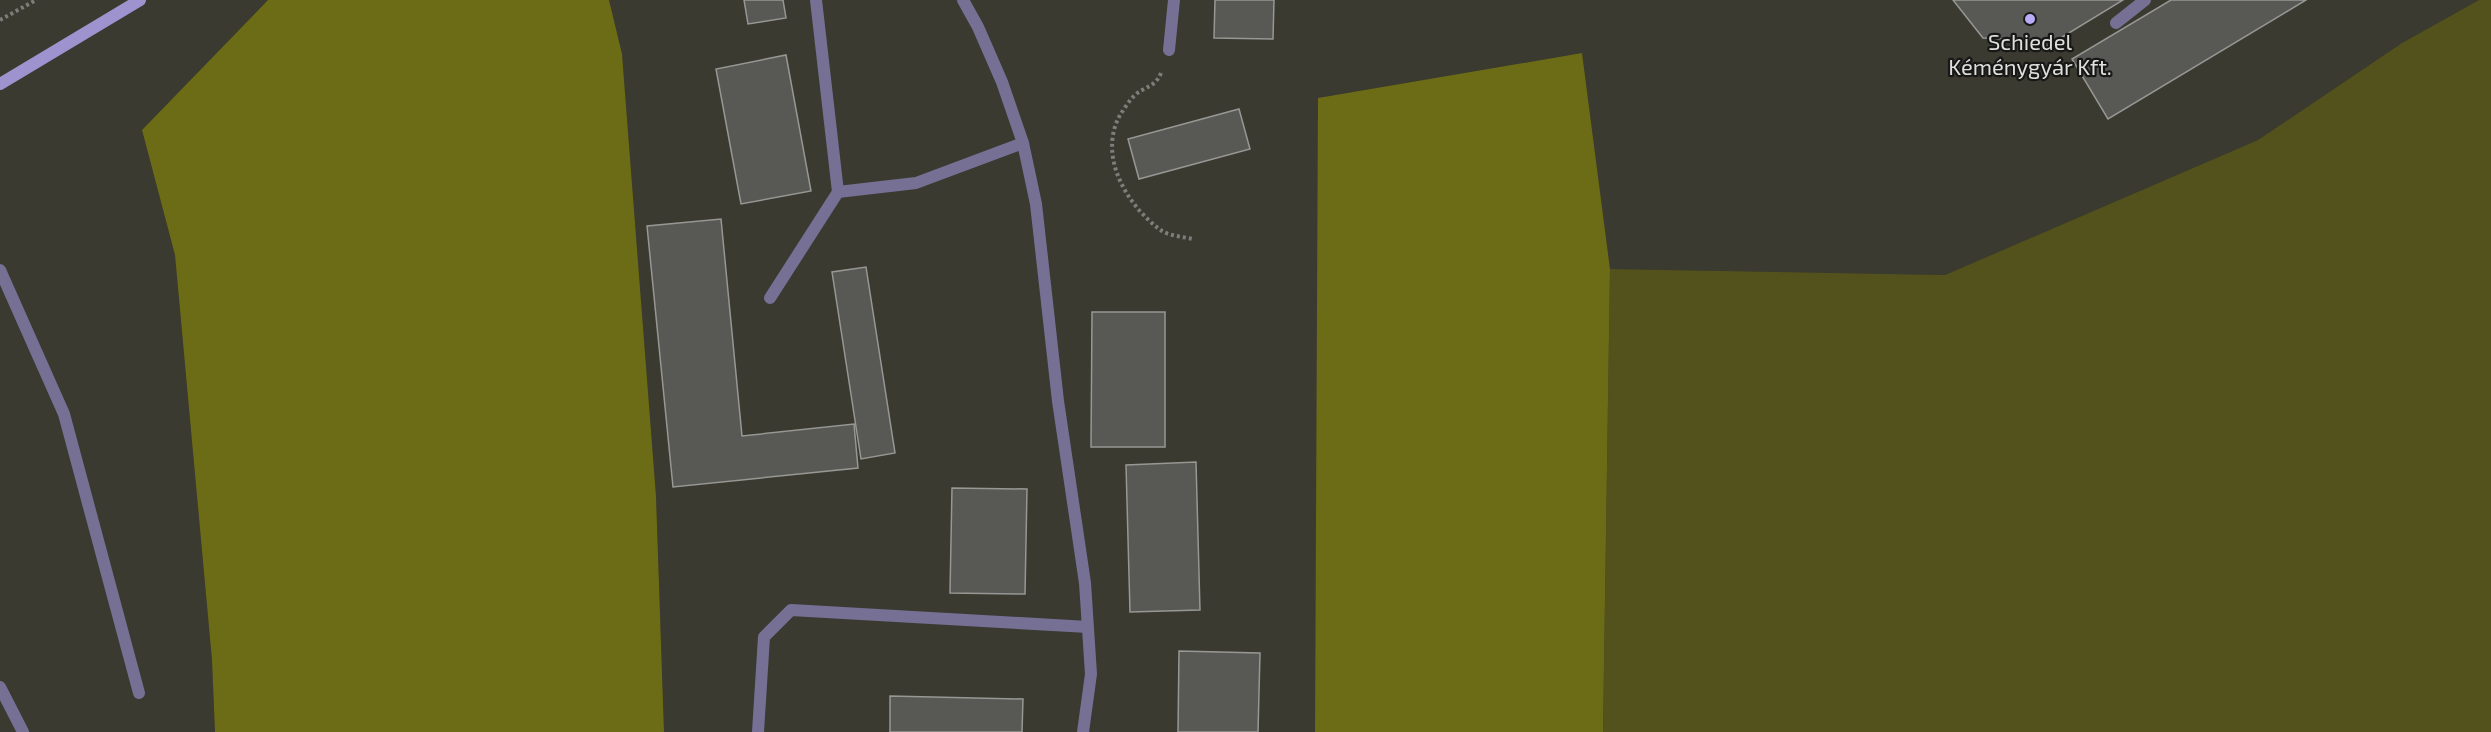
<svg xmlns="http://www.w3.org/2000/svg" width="2491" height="732" font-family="'Exo 2',sans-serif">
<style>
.built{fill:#3a3a31}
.green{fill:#53521c}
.forest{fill:#6d6c16}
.building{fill:#585855;stroke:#979794;stroke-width:1.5}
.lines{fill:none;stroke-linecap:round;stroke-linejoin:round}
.path{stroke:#7d7d7a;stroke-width:4;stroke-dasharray:3 3;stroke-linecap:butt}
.lane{stroke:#767095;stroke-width:12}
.secondary{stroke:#9e93cf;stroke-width:12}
.poi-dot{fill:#b9abf7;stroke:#181817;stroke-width:2}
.labels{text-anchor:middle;stroke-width:4.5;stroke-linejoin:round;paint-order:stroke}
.poi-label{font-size:22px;fill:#dfdfdd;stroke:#181817}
</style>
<rect width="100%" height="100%" fill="#30312d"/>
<!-- built -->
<path class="built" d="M0,0H268L142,130L175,255L212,660L215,732H0Z
M609,0H2479L2402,43L2258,140L1945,275L1610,269L1582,53L1319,98L1315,732H664L656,496L622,55Z"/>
<!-- green -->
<path class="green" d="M2479,0H2491V732H1603L1610,269L1945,275L2258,140L2402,43Z"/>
<!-- forest -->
<path class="forest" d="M268,0H609L622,54L656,496L664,732H215L212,660L175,255L142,130Z
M1582,53L1610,269L1603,732H1315L1318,98Z"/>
<!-- building -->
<path class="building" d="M744,0H783L786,18L748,24Z
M1215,0H1274L1273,39L1214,38Z
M1953,0H2123L2041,50L2032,40L1983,38Z
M2171,0H2306L2108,119L2072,59Z
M786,55L811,191L741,204L716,69Z
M1239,109L1250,149L1139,179L1128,139Z
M721,219L742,436L854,424L858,468L673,487L647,226Z
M866,267L895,453L861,459L832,272Z
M1092,312H1165V447H1091Z
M1196,462L1200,610L1130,612L1126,465Z
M952,488L1027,489L1025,594L950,593Z
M1179,651L1260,653L1258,732H1178Z
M890,696L1023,699L1022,732H890Z"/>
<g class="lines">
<!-- path -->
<path class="path" d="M0,20L36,0
M1161,73C1155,88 1144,86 1134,96C1129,101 1124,109 1120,115C1097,157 1128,207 1162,231C1170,236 1184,237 1193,239"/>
<!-- lane -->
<path class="lane" d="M816,0L838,192
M963,0L978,27L1002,82L1023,143L1036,204L1058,401L1085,583L1091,674L1083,732
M2116,23L2145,0
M1169,50L1174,0
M0,270L64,414L139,693
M770,298L838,192L916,183L1023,143
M0,687L23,732
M758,732L764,637L791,610L1088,627"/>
<!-- secondary -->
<path class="secondary" d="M0,84L140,0"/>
</g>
<!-- markers -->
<circle class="poi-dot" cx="2030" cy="19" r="6"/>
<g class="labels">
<!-- poi labels -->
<g class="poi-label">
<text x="2030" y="50">Schiedel<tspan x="2030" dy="25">Kéménygyár Kft.</tspan></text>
</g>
</g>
</svg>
